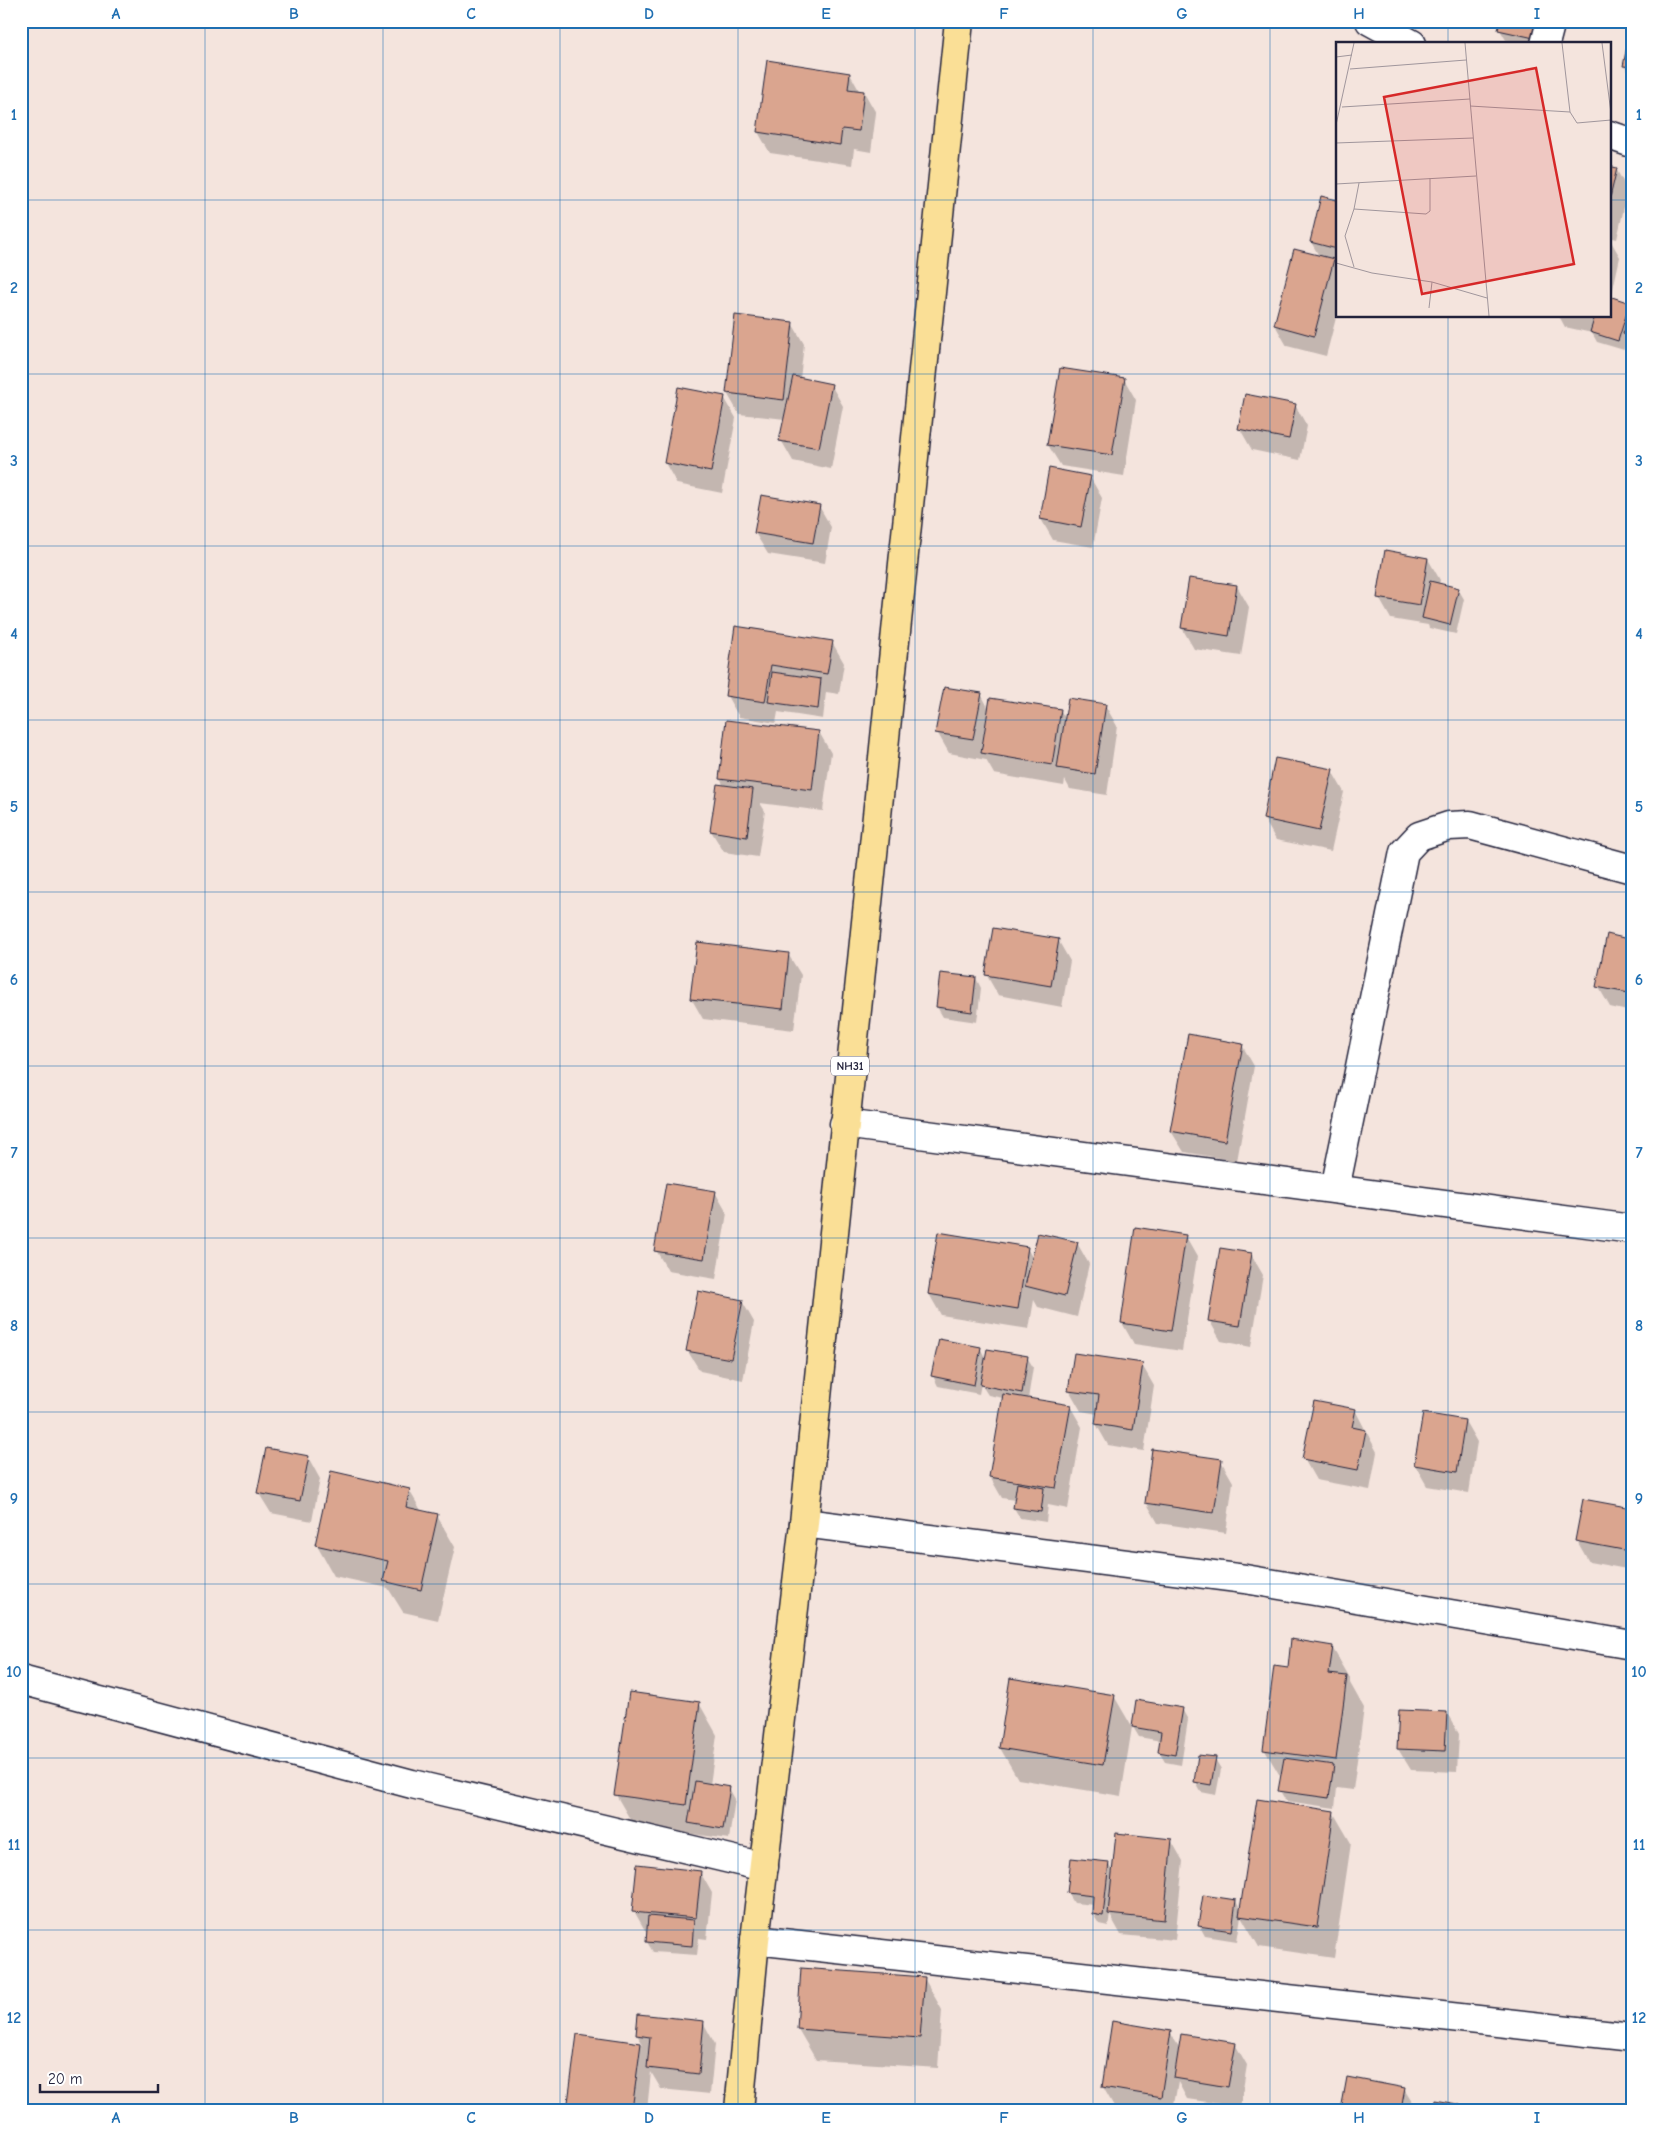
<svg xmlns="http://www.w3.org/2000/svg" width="1653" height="2131" font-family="'Comic Neue',sans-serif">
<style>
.shadow{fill:#0003}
.building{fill:#daa58f;stroke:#22223b}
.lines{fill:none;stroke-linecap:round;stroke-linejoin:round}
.minor-casing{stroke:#22223b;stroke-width:31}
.trunk-casing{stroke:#22223b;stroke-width:31}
.minor{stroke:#fff;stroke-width:28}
.trunk{stroke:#fadf96;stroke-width:28}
.grid{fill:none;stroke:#1f6fb2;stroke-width:1;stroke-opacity:0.55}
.labels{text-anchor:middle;stroke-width:4;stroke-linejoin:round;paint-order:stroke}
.shield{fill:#fff;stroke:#646476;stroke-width:1}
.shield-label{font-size:12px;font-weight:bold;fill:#22223b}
.inset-road{fill:none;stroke:#a0969c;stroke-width:1}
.view{fill:#d62828;fill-opacity:0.15;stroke:#d62828;stroke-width:2.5}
.inset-edge{fill:none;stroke:#22223b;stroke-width:2.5}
.neatline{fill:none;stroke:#1f6fb2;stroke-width:2}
.grid-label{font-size:16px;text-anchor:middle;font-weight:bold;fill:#1f6fb2}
</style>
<rect width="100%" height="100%" fill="#f4e4dd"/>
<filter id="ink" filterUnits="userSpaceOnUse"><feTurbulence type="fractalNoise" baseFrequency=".02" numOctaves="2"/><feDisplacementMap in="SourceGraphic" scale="10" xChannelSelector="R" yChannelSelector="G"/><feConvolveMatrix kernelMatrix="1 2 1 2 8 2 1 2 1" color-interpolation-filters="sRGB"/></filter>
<g filter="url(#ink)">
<!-- shadow -->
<path class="shadow" d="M1544,21L1540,44H1523L1506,40L1500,30Z
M1632,27V78L1624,65Z
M850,74L860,92H864L876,113L871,152L854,149L852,165L770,153L758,132Z
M1609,168L1616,169L1628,190L1617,239L1609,237Z
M1337,202V314L1326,356L1287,346L1275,325L1319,256L1311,242Z
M1609,238L1620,257L1611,298L1629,304L1632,308V347L1627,339L1624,350L1597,342L1592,333L1565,327L1559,316H1609Z
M792,323L804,344L800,379L831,385L843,406L831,469L793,461L781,440L785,419L739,414L727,393Z
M1124,379L1136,400L1124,476L1061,466L1048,445Z
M724,397L736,418L722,493L677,484L665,463Z
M1295,405L1307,426L1300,460L1252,450L1240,429Z
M1090,477L1102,498L1093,547L1053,540L1041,519Z
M819,506L831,527L825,563L768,554L755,533Z
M1428,559L1440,580L1439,584L1458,589L1464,599L1456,634L1429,628L1428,625L1391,619L1379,598Z
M1237,586L1249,607L1241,656L1194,649L1182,628Z
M736,628L832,642L844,663L839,694L826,692L823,719L778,712L776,723L739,717L727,696Z
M981,694L989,709L1061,711L1066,720L1105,705L1117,726L1107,795L1070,789L1065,780L1064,786L994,774L986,760L949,753L937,732Z
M819,732L831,753L823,811L760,803L765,811L758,857L724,852L711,831L724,786L720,779Z
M1332,771L1344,792L1331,851L1276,840L1264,819Z
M1058,940L1070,961L1062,1007L998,995L986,974Z
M1632,941V1012L1610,1007L1598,986Z
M788,954L801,975L794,1030L703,1019L691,998Z
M941,974L976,978L981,988L977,1022L943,1017L937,1007Z
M1242,1045L1254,1066L1237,1161L1184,1152L1171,1131Z
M715,1192L727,1213L716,1279L668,1271L656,1250Z
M1185,1236L1197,1257L1182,1351L1134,1344L1122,1323Z
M1077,1243L1089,1264L1077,1317L1038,1307L1034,1300L1029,1329L941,1315L929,1294L1027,1248L1033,1259Z
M1251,1254L1263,1275L1251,1347L1221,1341L1209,1320Z
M742,1301L754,1322L743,1380L700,1371L687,1350Z
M1632,1302V1345L1627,1336Z
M980,1348L986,1359L1027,1357L1033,1367L1028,1399L1070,1406L1082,1427L1068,1509L1048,1505L1046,1522L1020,1518L1014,1508L1015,1500L1002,1498L990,1477L1003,1398L988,1395L981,1384L979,1394L938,1386L933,1376Z
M1142,1365L1154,1386L1144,1451L1108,1445L1096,1424L1098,1414L1081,1411L1069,1390Z
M1355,1410L1377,1452L1370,1490L1316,1480L1304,1459Z
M1465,1421L1477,1442L1469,1493L1427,1486L1415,1465Z
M308,1457L320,1479L312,1521L271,1513L258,1492Z
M1221,1461L1233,1482L1226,1533L1158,1523L1146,1502Z
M409,1490L422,1512L437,1516L455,1547L438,1620L403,1612L388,1588L334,1576L316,1544Z
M1632,1509V1570L1589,1562L1577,1541Z
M1332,1647L1350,1678V1683L1364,1708L1353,1790L1337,1788L1335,1808L1286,1801L1280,1791L1282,1779L1264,1749L1289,1669Z
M1114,1696L1132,1727L1121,1796L1018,1779L1000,1748Z
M699,1703L717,1735L710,1785L729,1788L735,1799L729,1839L634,1826L616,1795Z
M1182,1709L1188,1720L1181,1765L1165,1762L1159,1752L1161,1741L1139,1737L1133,1727Z
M1447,1713L1459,1734L1457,1772L1411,1770L1398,1749Z
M1215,1759L1221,1769L1216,1795L1201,1792L1195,1781Z
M1333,1812L1351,1843L1334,1958L1259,1947L1241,1916L1237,1941L1205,1936L1199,1925L1236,1901L1241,1911Z
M1171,1840L1183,1861L1175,1940L1121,1935L1110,1915L1108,1926L1099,1924L1093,1914L1094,1905L1074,1903L1068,1893L1108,1863L1113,1872Z
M700,1872L712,1893L707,1939L699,1938L697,1955L653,1952L647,1942L648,1933L646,1932L634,1911Z
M924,1978L942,2010L938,2068L816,2060L798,2029Z
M703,2022L715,2044L710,2094L661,2089L651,2072L647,2110H569L578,2036L643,2044L637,2035Z
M1170,2032L1180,2049L1235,2044L1247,2065L1240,2107L1187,2099L1178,2082L1173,2110L1115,2108L1103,2087Z
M1404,2089L1417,2110H1342Z"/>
<!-- building -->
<path class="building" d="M1500,21H1537L1534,38L1498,30Z
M1632,21V67L1623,66Z
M767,60L850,73L848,89L864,91L859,131L842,129L840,145L757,132Z
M1609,166L1617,168L1609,202Z
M1321,196L1337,200V249L1310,242Z
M1294,249L1334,259L1314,336L1274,325Z
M1609,296L1630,303L1618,341L1590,332L1595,316H1609Z
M1632,307V337L1623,334Z
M735,315L793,322L784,400L726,393Z
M1060,368L1125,378L1112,455L1047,445Z
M793,376L832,384L819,448L779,441Z
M678,387L725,396L711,472L664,463Z
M1245,394L1296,404L1289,439L1238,429Z
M1049,468L1091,476L1081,527L1040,519Z
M761,495L820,505L813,543L754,533Z
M1385,550L1428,558L1420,605L1377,598Z
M1189,578L1237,585L1229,636L1181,628Z
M1430,581L1459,588L1450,625L1422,618Z
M735,626L833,641L827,674L771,665L765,702L725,696Z
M772,672L821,679L818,709L768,702Z
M944,687L982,693L973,739L935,733Z
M990,698L1061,709L1052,765L981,753Z
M1068,698L1106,704L1095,774L1057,768Z
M726,720L819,731L812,790L719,779Z
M1275,758L1333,769L1319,831L1263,819Z
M717,784L753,789L747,837L710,831Z
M993,928L1059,939L1051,986L985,975Z
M1607,934L1632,940V981L1629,993L1596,987Z
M697,942L789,953L783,1009L690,999Z
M940,973L976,977L972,1012L936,1007Z
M1188,1034L1243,1044L1225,1141L1170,1131Z
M666,1183L716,1191L704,1259L654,1251Z
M1135,1227L1186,1235L1171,1331L1121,1323Z
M938,1232L1028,1247L1018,1309L928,1294Z
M1038,1233L1078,1242L1065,1296L1025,1286Z
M1220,1248L1252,1253L1240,1326L1208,1321Z
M698,1291L743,1300L731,1359L686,1351Z
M1630,1301H1632V1337L1626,1336Z
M939,1339L981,1347L974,1385L931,1376Z
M987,1349L1028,1356L1022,1393L980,1385Z
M1074,1353L1143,1363L1133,1430L1095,1424L1099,1395L1068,1391Z
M1003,1394L1071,1405L1056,1488L989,1477Z
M1314,1401L1356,1409L1352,1427L1366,1430L1358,1470L1302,1459Z
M1423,1413L1465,1420L1457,1472L1414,1465Z
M266,1448L309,1456L300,1501L257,1493Z
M1152,1449L1222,1459L1214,1513L1145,1503Z
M331,1471L410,1489L406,1507L438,1514L421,1590L383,1581L388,1561L315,1545Z
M1017,1483L1044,1488L1041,1512L1013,1508Z
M1583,1499L1632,1508V1538L1629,1551L1575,1541Z
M1291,1639L1333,1646L1329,1674L1347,1676L1336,1760L1263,1750L1274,1666L1288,1668Z
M1010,1678L1115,1695L1103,1765L999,1748Z
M629,1692L700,1702L686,1805L614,1795Z
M1136,1700L1183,1708L1175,1755L1158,1752L1161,1732L1132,1727Z
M1399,1710L1447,1712L1445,1751L1397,1749Z
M1198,1755L1216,1757L1211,1785L1194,1782Z
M1284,1758L1334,1765L1329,1798L1278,1791Z
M695,1781L730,1787L723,1829L688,1823Z
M1257,1799L1334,1811L1317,1927L1239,1916Z
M1116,1833L1172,1839L1164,1920L1108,1914Z
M1071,1858L1109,1862L1103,1916L1092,1914L1093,1896L1067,1893Z
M637,1864L701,1871L696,1918L632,1912Z
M1203,1895L1236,1900L1232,1931L1198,1926Z
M648,1916L694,1920L692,1946L646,1942Z
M801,1968L925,1977L920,2038L797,2029Z
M638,2014L704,2021L699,2074L647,2068L650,2037L636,2035Z
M1112,2021L1171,2031L1161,2097L1102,2087Z
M577,2034L641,2043L632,2110H567Z
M1181,2034L1236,2043L1228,2087L1174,2078Z
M1347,2077L1405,2088L1401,2110H1341Z
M1434,2100L1486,2109V2110H1433Z"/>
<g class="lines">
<defs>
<path id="minor" d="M1370,21L1412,44
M1545,44L1551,21
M1609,135L1632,143
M844,1124L1632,1229
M1335,1189L1404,852L1419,836L1449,826L1470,825L1632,869
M804,1523L1245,1579L1632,1645
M21,1680L412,1784L764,1867
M755,1940L1632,2037"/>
<path id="trunk" d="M739,2110L755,1940L804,1523L959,21"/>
</defs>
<!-- minor casing -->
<use href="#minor" class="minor-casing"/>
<!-- trunk casing -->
<use href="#trunk" class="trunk-casing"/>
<!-- minor -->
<use href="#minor" class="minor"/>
<!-- trunk -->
<use href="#trunk" class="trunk"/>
</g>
</g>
<!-- grid -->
<path class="grid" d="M205,21V2110M383,21V2110M560,21V2110M738,21V2110M915,21V2110M1093,21V2110M1270,21V2110M1448,21V44M21,200H1337M1609,200H1632M1448,316V2110M21,374H1632M21,546H1632M21,720H1632M21,892H1632M21,1066H1632M21,1238H1632M21,1412H1632M21,1584H1632M21,1758H1632M21,1930H1632"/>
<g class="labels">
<!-- shield labels -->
<rect class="shield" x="831" y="1056.5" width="38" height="19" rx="4"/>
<g class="shield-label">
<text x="850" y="1070">NH31</text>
</g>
</g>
<!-- overview -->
<g transform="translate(1336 42)">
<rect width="275" height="275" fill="#f4e4dd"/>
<path class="inset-road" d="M129,1L153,274M266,1L275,71M0,15L16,13M14,27L130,18M134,64L234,70L226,1M6,65L134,57M234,70L241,81L275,78M0,83L18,1M0,101L137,96M0,142L140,134M18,167L90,172L94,169V136M0,221L36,231L96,240L151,256M18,225L9,194L18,167L23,141M93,266L96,240"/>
<path class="view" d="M200,26L238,222L86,252L48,55Z"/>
<rect width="275" height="275" class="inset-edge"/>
</g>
<!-- margin -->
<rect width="1653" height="2131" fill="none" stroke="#fff" stroke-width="55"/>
<!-- scale -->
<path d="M40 2084v8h118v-8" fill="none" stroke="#22223b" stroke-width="2.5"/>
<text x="48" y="2084" font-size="15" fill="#22223b" stroke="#ffffff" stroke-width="4" paint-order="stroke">20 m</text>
<rect x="28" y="28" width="1598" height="2076" class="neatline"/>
<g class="grid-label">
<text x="116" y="19">A</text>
<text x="294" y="19">B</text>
<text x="471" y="19">C</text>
<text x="649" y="19">D</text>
<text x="826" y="19">E</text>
<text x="1004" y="19">F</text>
<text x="1182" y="19">G</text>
<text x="1359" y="19">H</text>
<text x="1537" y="19">I</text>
<text x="14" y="120">1</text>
<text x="1639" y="120">1</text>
<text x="14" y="293">2</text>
<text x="1639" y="293">2</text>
<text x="14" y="466">3</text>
<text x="1639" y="466">3</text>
<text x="14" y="639">4</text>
<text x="1639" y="639">4</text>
<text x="14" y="812">5</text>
<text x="1639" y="812">5</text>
<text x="14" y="985">6</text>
<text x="1639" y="985">6</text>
<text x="14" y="1158">7</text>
<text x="1639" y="1158">7</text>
<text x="14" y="1331">8</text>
<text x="1639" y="1331">8</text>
<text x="14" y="1504">9</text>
<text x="1639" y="1504">9</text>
<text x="14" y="1677">10</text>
<text x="1639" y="1677">10</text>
<text x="14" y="1850">11</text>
<text x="1639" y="1850">11</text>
<text x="14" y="2023">12</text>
<text x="1639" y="2023">12</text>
<text x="116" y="2123">A</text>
<text x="294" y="2123">B</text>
<text x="471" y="2123">C</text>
<text x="649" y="2123">D</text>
<text x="826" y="2123">E</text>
<text x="1004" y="2123">F</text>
<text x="1182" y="2123">G</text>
<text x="1359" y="2123">H</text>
<text x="1537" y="2123">I</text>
</g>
</svg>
